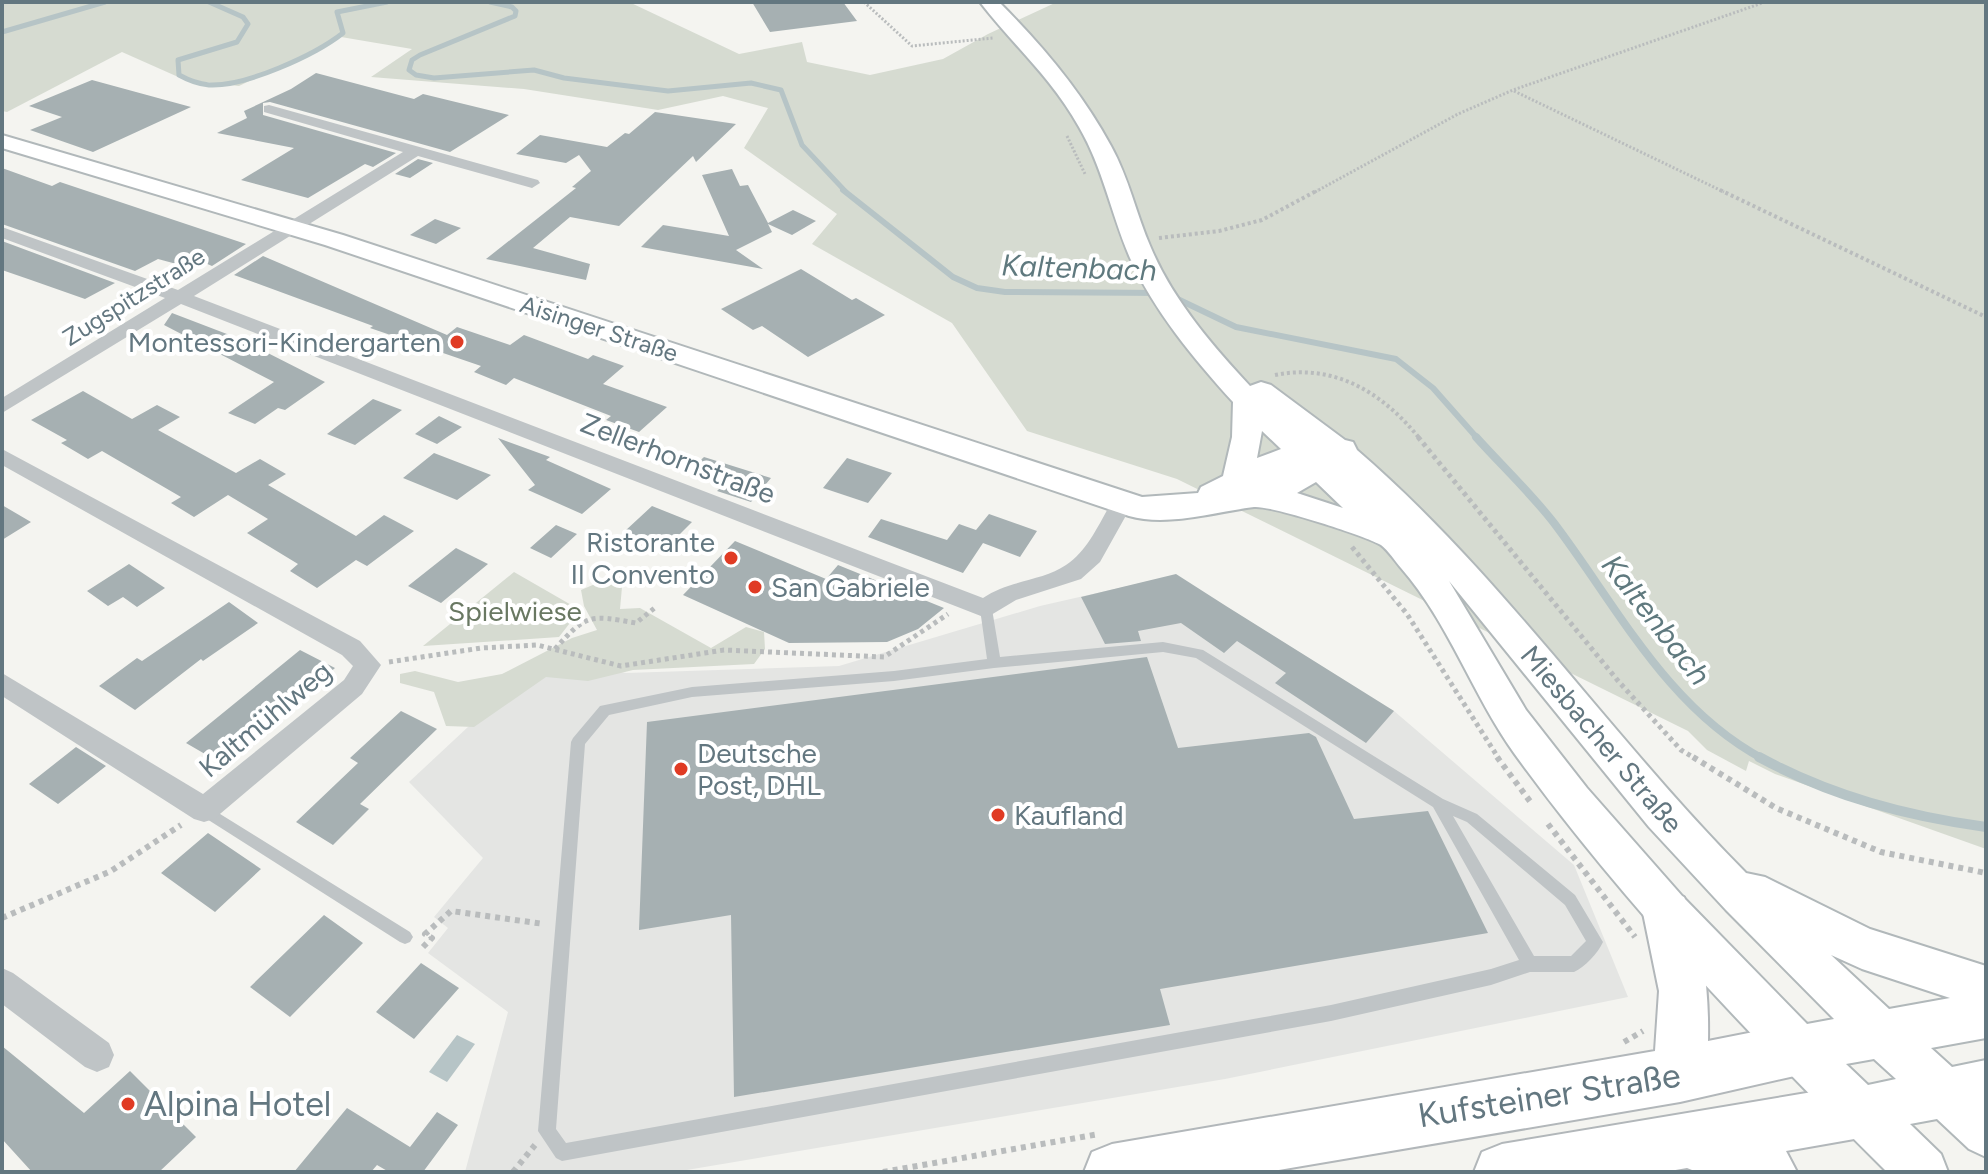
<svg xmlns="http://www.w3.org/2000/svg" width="1988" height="1174" font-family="Figtree,sans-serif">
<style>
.built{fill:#e4e5e3}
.green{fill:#d6dbd1}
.water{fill:#b6c4c6}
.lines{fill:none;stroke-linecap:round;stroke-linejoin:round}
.stream-far3{stroke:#b6c4c6;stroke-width:5}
.stream-far2{stroke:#b6c4c6;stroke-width:6}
.stream-far1{stroke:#b6c4c6;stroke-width:8}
.stream{stroke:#b6c4c6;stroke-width:10}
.building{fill:#a6b0b2}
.secondary-casing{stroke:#b1b8ba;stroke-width:4}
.primary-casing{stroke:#b2b7ba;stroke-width:4}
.path-far3{stroke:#b9bcbd;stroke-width:3;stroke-dasharray:2 2;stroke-linecap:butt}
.path-far2{stroke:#b9bcbd;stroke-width:4;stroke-dasharray:3 3;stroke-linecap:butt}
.path-far1{stroke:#b9bcbd;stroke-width:5;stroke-dasharray:4 4;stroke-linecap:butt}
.path{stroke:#b9bcbd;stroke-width:6;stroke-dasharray:5 5;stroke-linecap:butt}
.lane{fill:#bfc4c6;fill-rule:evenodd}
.street{fill:#bfc4c6;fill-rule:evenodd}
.secondary{fill:#fff;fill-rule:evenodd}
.primary{fill:#fff;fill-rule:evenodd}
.poi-dot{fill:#e03b24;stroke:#fff;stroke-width:3}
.labels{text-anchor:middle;stroke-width:8;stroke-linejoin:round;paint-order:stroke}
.far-street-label{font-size:24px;fill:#637780;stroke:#fff}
.poi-label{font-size:28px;fill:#637780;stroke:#fff;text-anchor:start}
.street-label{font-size:28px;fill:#637780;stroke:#fff}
.park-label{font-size:28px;fill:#697862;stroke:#fff}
.water-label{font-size:30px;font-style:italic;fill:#5f797e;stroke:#fff}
.near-street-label{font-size:34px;fill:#637780;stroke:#fff}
.near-poi-label{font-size:34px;fill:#637780;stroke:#fff;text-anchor:start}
</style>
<rect width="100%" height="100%" fill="#f4f4f0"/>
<!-- built -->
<path class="built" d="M1176,575L1394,711L1574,865L1628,997L1225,1079L675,1172H465L508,1012L428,953L448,928L434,917L483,858L409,782L542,658L626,673L839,666L1040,606Z"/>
<!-- green -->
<path class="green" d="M2,2H629L739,54L802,42L807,62L870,75L943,59L988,34L1057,2H1986V849L1775,774L1749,761L1746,771L1707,750L1688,731L1177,479L1027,431L952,323L812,244L837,214L744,148L768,108L723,96L658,110L524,89L371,77L412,49L341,37L239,86L185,80L122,52L7,112L2,111Z
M514,572L580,610L559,637L423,646Z
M602,581L622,587L620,609L640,608L711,648L746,627L764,632L765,649L754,664L633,670L588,681L546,677L474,727L446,726L434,692L400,683V674L415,671L458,682L502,674L572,638L597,630L584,606L581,590Z"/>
<!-- water -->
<path class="water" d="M457,1035L475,1044L447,1082L429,1072Z"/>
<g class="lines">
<!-- stream-far3 -->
<path class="stream-far3" d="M209,2L243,17L248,24L237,42L178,60L179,75C188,80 198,84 209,85C245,87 315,55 343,33L337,12L387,2
M490,2L512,7L516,11L515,16L420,55L412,60L409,70L416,75L434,78L534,70L564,78L668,91L751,83L781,90L802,145L846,192
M2,32L105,2"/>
<!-- stream-far2 -->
<path class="stream-far2" d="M843,190L953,277L977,288L1005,292L1165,293L1236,327L1396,359L1433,388L1478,439"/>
<!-- stream-far1 -->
<path class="stream-far1" d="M1476,437C1502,466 1530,492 1554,523C1617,606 1667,708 1763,759"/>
<!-- stream -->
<path class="stream" d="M1759,757C1831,796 1906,816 1986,827"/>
</g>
<!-- building -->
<path class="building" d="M752,2H843L857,21L770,32Z
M316,73L414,99L423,94L509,115L450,152L270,102L263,103V115L396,153L373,167L365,164L308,198L241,180L294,148L217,133L247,118L244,111L291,89Z
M92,80L191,107L93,152L30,130L62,117L29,106Z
M655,112L736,124L696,162L693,156L619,226L570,217L533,248L590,264L586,280L486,259L576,188L572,187L591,171L579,155L566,163L516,154L540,135L607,147L625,133L629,134Z
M418,159L433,163L410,178L395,174Z
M2,168L52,186L60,182L246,244L212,266L205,263L195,269L158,259L135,271L2,224Z
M732,169L740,186L748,185L768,223L793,210L816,221L792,235L768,224L772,232L736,250L763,269L641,247L663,225L729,236L702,175Z
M435,219L461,228L436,244L410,235Z
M2,241L115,283L85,299L31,280L2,270Z
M263,256L447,335L457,327L510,345L524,335L588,359L593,355L624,366L603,384L667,407L639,432L606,420L611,416L514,378L506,385L474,372L481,366L370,328L373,326L234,275Z
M801,269L852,300L856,298L885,315L808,357L762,326L753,330L721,309Z
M172,313L240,339L325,382L285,410L278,408L255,424L228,413L274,382L164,325Z
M83,391L132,419L157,405L180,417L158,430L236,473L260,459L286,474L268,485L356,536L384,515L414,531L367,566L356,560L317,588L290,571L298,564L247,533L268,519L228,495L194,517L171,503L181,497L102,451L88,459L61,443L67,440L31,420Z
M373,399L402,410L355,445L327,434Z
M439,416L462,427L437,444L415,434Z
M498,438L550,457L546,460L611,489L582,514L528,490L535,485Z
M434,453L491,475L457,500L403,478Z
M704,457L771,478L751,502L717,491L723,485L688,472Z
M847,458L892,473L868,503L823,488Z
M2,505L31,522L2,540Z
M652,506L692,522L665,549L625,531Z
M989,514L1037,531L1020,557L983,543L963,573L868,537L881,519L947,540L959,524L976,530Z
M556,525L577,534L551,558L530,548Z
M735,541L826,579L838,565L944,608L918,629L887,642L789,643L683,595Z
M456,548L488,564L441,603L408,586Z
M129,564L165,588L137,607L123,597L108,606L87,591Z
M1176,574L1226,606L1394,711L1366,743L1275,683L1286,673L1237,641L1224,653L1181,623L1138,631L1141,641L1105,644L1081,597Z
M229,602L258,623L203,661L201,659L135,710L99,686L137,658L142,661Z
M300,650L335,668L287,709L282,706L217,761L186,743Z
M1147,657L1178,748L1309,733L1316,737L1354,819L1428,811L1488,933L1160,989L1170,1025L734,1097L731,915L639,930L647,722Z
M401,711L437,729L360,804L369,809L333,845L296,822L358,763L350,758Z
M76,747L106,766L58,804L29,784Z
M208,833L261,869L215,912L161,873Z
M324,915L363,943L290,1017L250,987Z
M421,963L459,988L414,1039L376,1012Z
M2,1046L84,1113L130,1071L196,1137L159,1172H32L2,1139Z
M347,1108L410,1147L437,1112L458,1125L423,1172H389L377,1165L371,1172H294Z"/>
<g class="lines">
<defs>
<path id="secondary" d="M980,2H999C1042,45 1082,92 1111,146C1129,178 1136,214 1151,248C1173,300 1212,345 1250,386L1261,382L1271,385L1345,440L1353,442L1357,450C1502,575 1611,737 1746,873L1765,877L1870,929L1986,966V1038L1931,1048L1952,1067L1986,1060V1157L1969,1149L1937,1119L1910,1124L1941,1154L1948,1172H1887C1755,1041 1624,905 1514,753C1472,694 1449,623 1401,568C1395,561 1388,550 1381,545C1366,536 1270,505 1254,507C1215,512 1167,527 1129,516L325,245L2,148V135L343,235L1142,497L1198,493L1201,487L1223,476L1232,437L1233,402C1194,359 1154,311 1130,258C1111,214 1103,168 1079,127C1051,77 1013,45 980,2ZM1262,431L1281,449L1257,458ZM1316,482L1343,508L1297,493ZM1449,581L1649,827L1726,910L1834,1019L1807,1024L1683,897L1587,788L1526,710ZM1831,955L1862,969L1950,998L1889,1009ZM1874,1059L1896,1079L1868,1085L1846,1064Z"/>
<path id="primary" d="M1667,890L1684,897C1704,943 1709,991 1708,1041L1799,1023L1817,1031L1825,1049L1817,1067L1799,1075L1680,1102L1267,1172H1084L1092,1152L1112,1144L1655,1051L1659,991L1643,913L1650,897Z
M1860,1084L1879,1092L1887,1111L1879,1130L1860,1138L1786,1151L1797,1172H1697L1687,1168L1664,1172H1474L1482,1152L1502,1144Z"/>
</defs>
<!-- secondary casing -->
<use href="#secondary" class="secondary-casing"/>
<!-- primary casing -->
<use href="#primary" class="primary-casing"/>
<!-- path-far3 -->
<path class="path-far3" d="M864,2L912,46L993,38
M1514,91L1724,192
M1067,136L1085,174
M1315,192L1458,114L1513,90L1765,2"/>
<!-- path-far2 -->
<path class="path-far2" d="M1720,190L1986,317
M1159,238L1219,231L1262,220L1318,190
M1275,375C1335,363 1383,393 1420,439"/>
<!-- path-far1 -->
<path class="path-far1" d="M1418,437L1619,682L1681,750L1696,759
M1352,547L1407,614L1499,759
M555,649C587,613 590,615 636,623L657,606
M389,662L481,648L537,645L621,666L724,650L884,657L948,614"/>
<!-- path -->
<path class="path" d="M1497,757L1532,804
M1693,757L1776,808L1881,852L1986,873
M1548,824L1635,937
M2,918L111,871L181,825
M423,947L432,938L425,934L451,911L544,924
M1624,1042L1643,1031
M513,1172L535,1145
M883,1172L1099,1134"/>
<!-- lane -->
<path class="lane" d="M986,604L990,606L992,609L1000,657L1163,642L1203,650L1443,799L1477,814L1575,895L1600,937L1603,942C1598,953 1585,967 1574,972H1530L1491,985L1331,1021L562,1161L556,1158L538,1131L571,742L573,738L600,706L692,687L894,671L987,659L980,609L982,606ZM1163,652L1196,658L1433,807L1519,960L1491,969L1331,1005L566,1143L556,1129L585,744L609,715L692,697L894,681L994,668ZM1453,816L1467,822L1565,905L1586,941L1571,956H1534Z
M204,804L410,932L413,937L410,942L405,944L400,942L199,814L197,810L199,806Z"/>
<!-- street -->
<path class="street" d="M269,105L538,180L540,183L532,188L418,156L194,296L983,598C1009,580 1043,581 1066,565C1089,550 1100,521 1114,498H1130L1133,503L1100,562L1081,579L1016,600L986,618L181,304L2,413V398L165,298L2,238V227L178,290L403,152L264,112V106Z
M2,449L360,641L381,665L362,694L214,819L204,822L194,819L2,696V673L203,794L344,680L353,666L342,655L2,465Z
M2,968L13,973L109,1043L114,1055L109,1067L97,1072L85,1067L2,1004Z"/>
<!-- secondary -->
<use href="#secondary" class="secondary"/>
<!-- primary -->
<use href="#primary" class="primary"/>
</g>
<!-- markers -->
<g class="poi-dot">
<circle cx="457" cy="342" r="8"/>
<circle cx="731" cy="558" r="8"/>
<circle cx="755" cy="587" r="8"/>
<circle cx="681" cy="769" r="8"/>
<circle cx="998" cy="815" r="8"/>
<circle cx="128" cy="1104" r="8"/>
</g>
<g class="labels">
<!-- far-street labels -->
<g class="far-street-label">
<text transform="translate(134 297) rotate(-32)" y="8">Zugspitzstraße</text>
<text transform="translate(599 329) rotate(18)" y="8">Aisinger Straße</text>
</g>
<!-- poi labels -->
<g class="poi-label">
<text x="441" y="352" text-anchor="end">Montessori-Kindergarten</text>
<text x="715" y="552" text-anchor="end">Ristorante<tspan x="715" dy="32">Il Convento</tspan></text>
<text x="771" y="597">San Gabriele</text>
<text x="697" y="763">Deutsche<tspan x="697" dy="32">Post, DHL</tspan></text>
<text x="1014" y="825">Kaufland</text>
</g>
<!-- street labels -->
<g class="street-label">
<text transform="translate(678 458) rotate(21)" y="10">Zellerhornstraße</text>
<text transform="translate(265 719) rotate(-40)" y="10">Kaltmühlweg</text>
<text transform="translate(1602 739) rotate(50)" y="10">Miesbacher Straße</text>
</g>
<!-- park labels -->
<g class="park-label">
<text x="515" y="621">Spielwiese</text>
</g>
<!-- water labels -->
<g class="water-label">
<text transform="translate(1079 268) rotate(2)" y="10">Kaltenbach</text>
<text transform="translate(1656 620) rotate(52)" y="10">Kaltenbach</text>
</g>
<!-- near-street labels -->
<g class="near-street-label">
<text transform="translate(1549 1095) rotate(-9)" y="12">Kufsteiner Straße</text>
</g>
<!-- near-poi labels -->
<g class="near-poi-label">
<text x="144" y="1116">Alpina Hotel</text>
</g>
</g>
<!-- border -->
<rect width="1988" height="1174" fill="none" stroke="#637780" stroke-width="8"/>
</svg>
